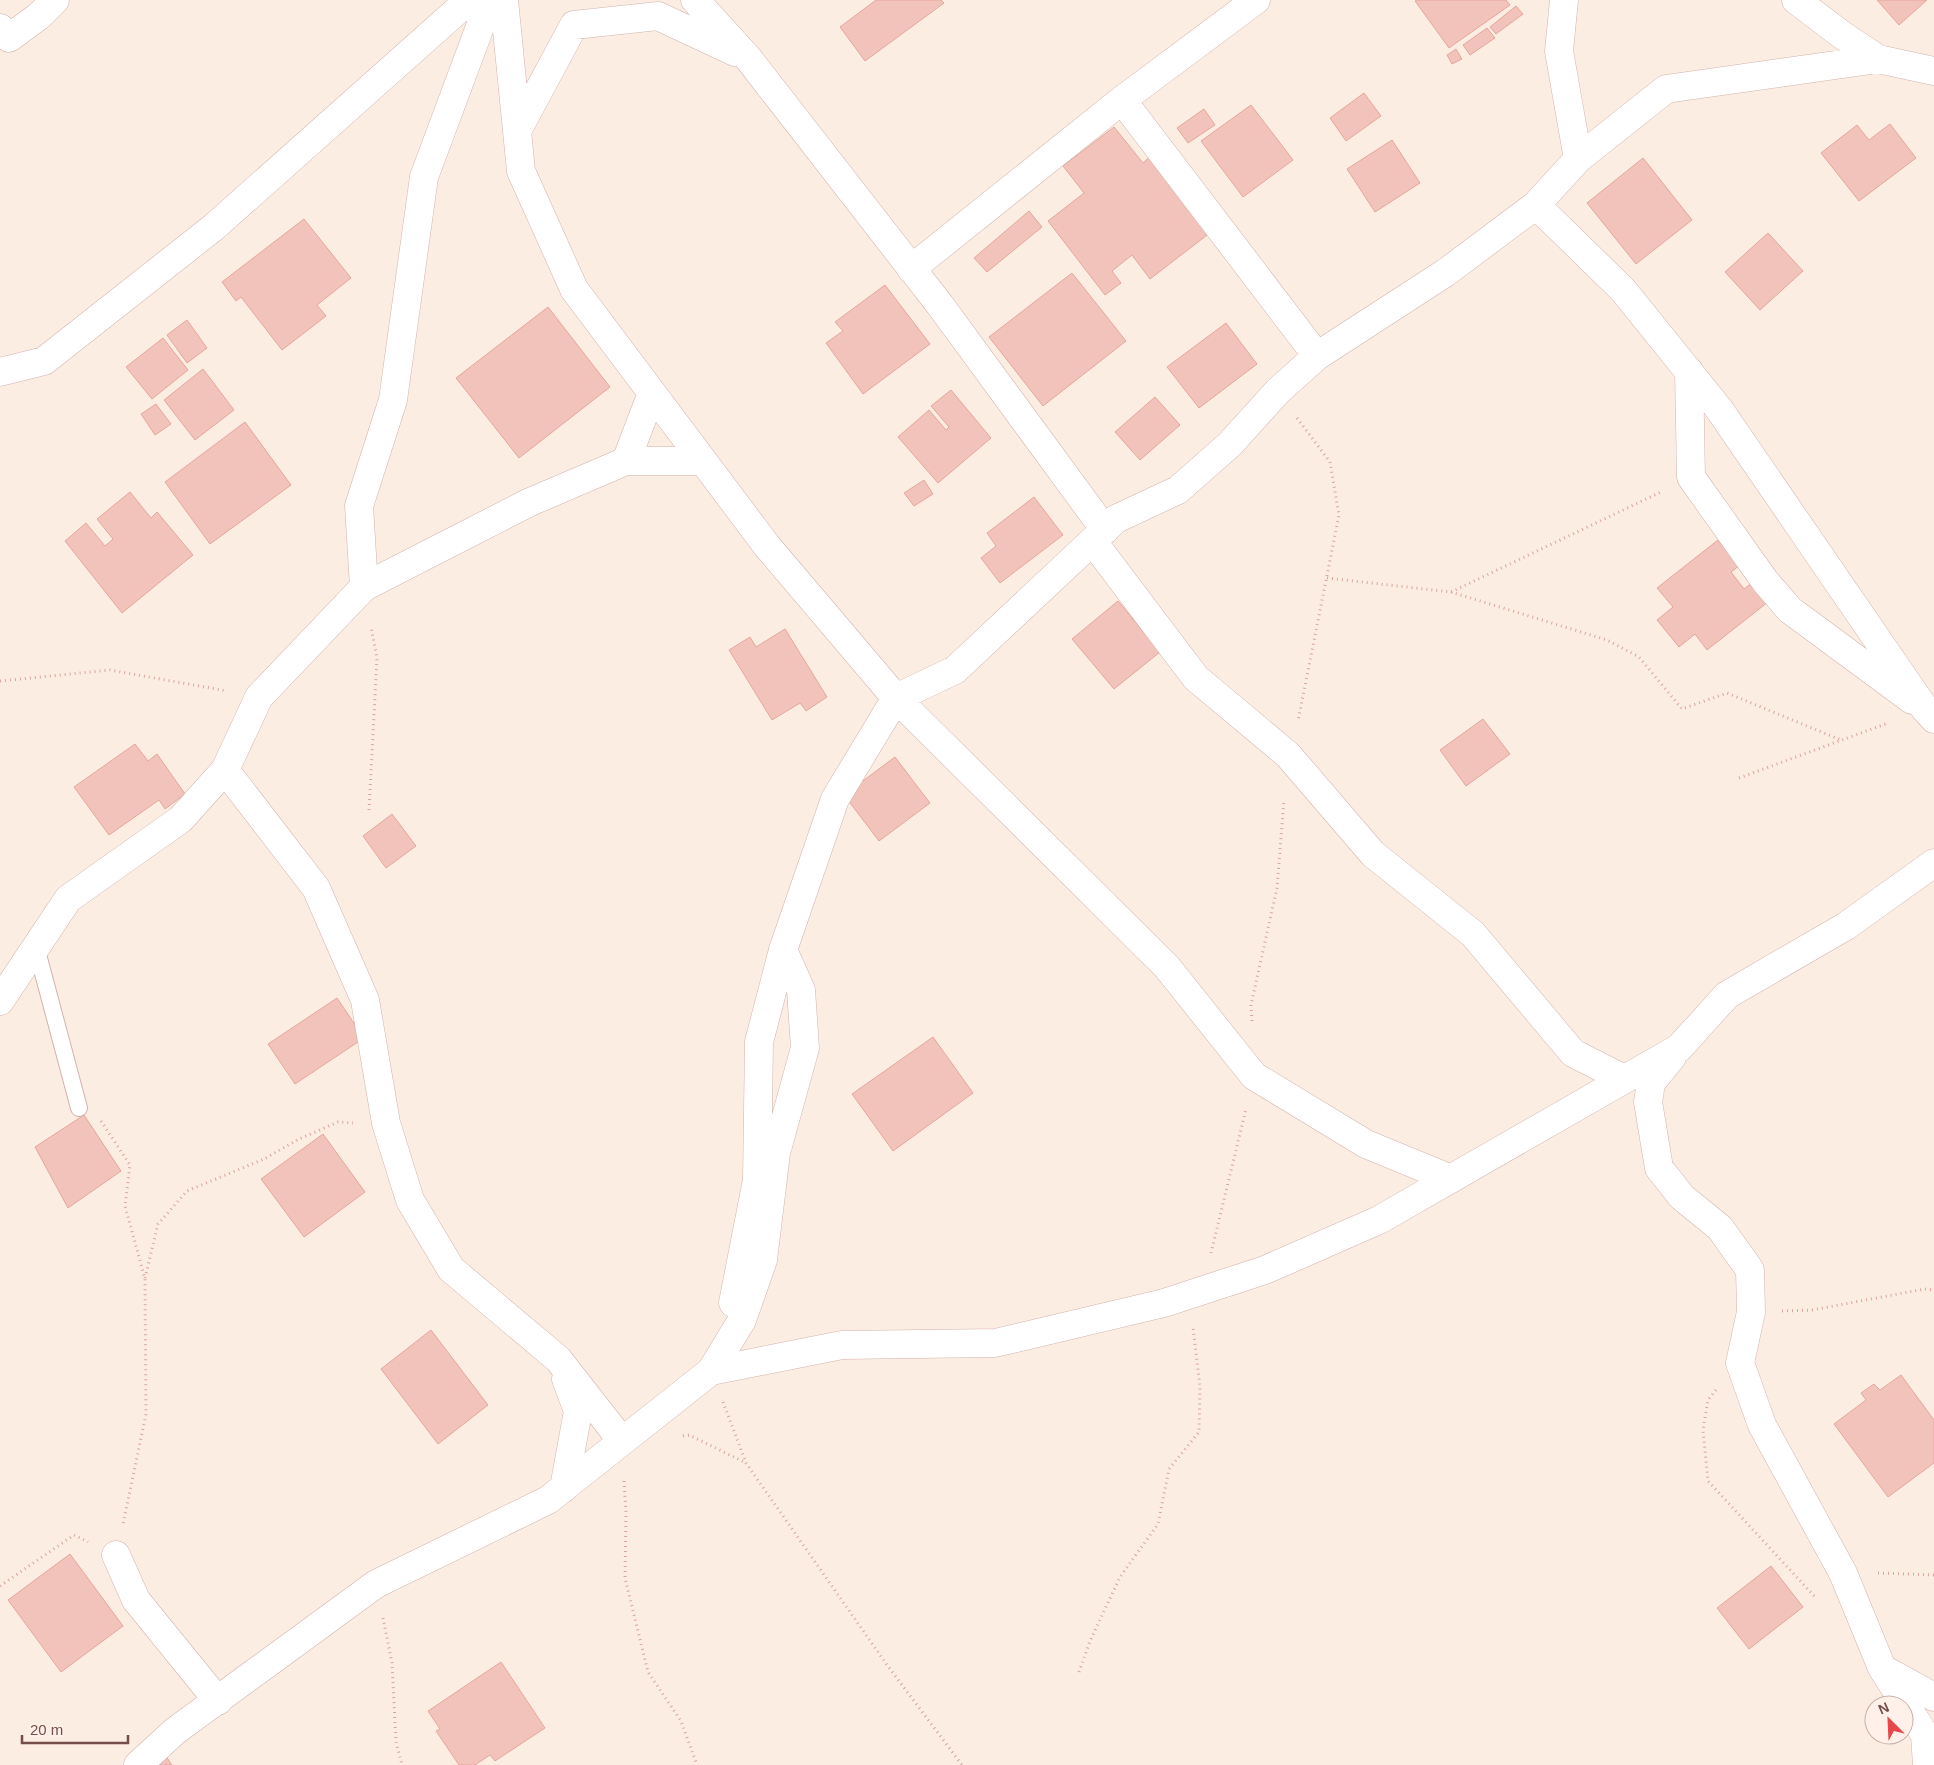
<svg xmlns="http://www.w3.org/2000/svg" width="1934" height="1765" font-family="Arial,sans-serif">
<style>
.building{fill:#f2c3bb;stroke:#e5a69b}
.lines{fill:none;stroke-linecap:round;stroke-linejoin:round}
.service-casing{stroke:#d0b4ad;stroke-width:18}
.minor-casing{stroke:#d0b4ad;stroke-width:29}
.path{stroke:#d7a69e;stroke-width:3;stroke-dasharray:1 4;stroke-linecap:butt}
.service{stroke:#fff;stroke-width:16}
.minor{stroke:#fff;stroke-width:28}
</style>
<rect width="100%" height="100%" fill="#fcede3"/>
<!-- building -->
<path class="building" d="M876,0H941L944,3L865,61L840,27Z
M1417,0H1506L1510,5L1449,48L1415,1Z
M1877,0H1927L1899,25Z
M1516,6L1523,14L1496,34L1490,27Z
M1487,28L1495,38L1470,55L1463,45Z
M1456,49L1462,59L1452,64L1447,55Z
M1364,93L1381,116L1346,141L1330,118Z
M1251,105L1293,160L1243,197L1201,141Z
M1204,109L1215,125L1188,143L1177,128Z
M1890,124L1916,158L1859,201L1821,153L1857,125L1869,140Z
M1114,127L1143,163L1152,155L1211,232L1150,279L1132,255L1112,271L1121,283L1105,295L1048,221L1084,193L1063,166Z
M1392,140L1420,183L1375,212L1347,169Z
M1643,158L1692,220L1636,264L1587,203Z
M1029,211L1042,227L987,272L974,258Z
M304,219L351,278L317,305L326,316L282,350L241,297L236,301L222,282Z
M1768,233L1803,271L1760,310L1725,272Z
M1072,273L1126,341L1043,406L989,337Z
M885,285L930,344L863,394L826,343L843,331L835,322Z
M548,307L610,387L519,458L456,378Z
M187,320L207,348L187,363L167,335Z
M1226,323L1257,364L1199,408L1167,367Z
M163,338L188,370L152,399L126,367Z
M203,369L234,410L195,440L164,400Z
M951,390L991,438L938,483L898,437L929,410L946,430L949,427L931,406Z
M1155,397L1180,425L1140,460L1115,432Z
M156,404L171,424L155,435L141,414Z
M245,422L291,485L210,544L165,482Z
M924,480L933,494L914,506L904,493Z
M130,492L151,518L157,512L193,555L122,613L65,541L86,523L105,546L113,539L97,519Z
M1034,497L1063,535L1000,583L981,558L996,546L987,533Z
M1718,540L1739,566L1731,572L1744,589L1752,583L1768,602L1707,650L1695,634L1679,647L1657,620L1673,607L1657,588Z
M1118,601L1160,652L1114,689L1072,639Z
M785,629L827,697L806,711L800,703L772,720L729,650L750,637L756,647Z
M1483,719L1510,754L1466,786L1440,750Z
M135,744L148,761L157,754L185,794L165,809L159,800L109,835L74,787Z
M895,757L930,803L879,841L844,795Z
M392,814L416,846L386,868L363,836Z
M337,998L364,1038L295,1084L268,1044Z
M933,1037L973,1093L893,1151L852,1094Z
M84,1115L121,1171L68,1208L35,1147Z
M323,1134L365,1192L304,1237L261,1179Z
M431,1330L488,1405L438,1444L381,1369Z
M1901,1375L1934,1420V1463L1888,1497L1834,1424L1866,1400L1861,1393L1874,1384L1880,1390Z
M70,1554L123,1626L61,1672L8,1600Z
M1771,1566L1803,1607L1749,1649L1717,1608Z
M501,1662L545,1728L495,1761L490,1755L475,1765H459L436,1731L440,1729L428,1711Z
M165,1755L172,1765H151Z"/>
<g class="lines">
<defs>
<path id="service" d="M36,947L79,1108"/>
<path id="minor" d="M504,0L521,171L574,289L767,546L896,698L1167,967L1254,1076L1366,1144L1451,1179
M695,0L748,58L940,305L1105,530
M1564,0L1559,51L1578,159
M1796,0L1842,35L1878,59
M0,28L9,38L39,16L55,0
M1122,100L1317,356
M517,131L574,25L658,16L735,52
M1536,205L1623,290L1719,409L1925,709L1934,719
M911,269L1122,100L1256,0
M1689,371L1691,477L1765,581L1790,610L1912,700
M0,372L44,361L214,227L469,0
M626,461L652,393
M1091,543L1100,551L1196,678L1288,755L1373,854L1473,934L1573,1053L1624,1079
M364,587L359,506L393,400L424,177L490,0
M225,770L316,888L365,1000L386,1123L410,1200L451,1269L558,1359L622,1441
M0,1001L68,899L181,819L225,770L259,697L364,587L530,502L626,461H703
M1672,1057L1651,1083L1648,1102L1659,1168L1682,1197L1720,1228L1750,1270L1751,1312L1740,1363L1762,1425L1843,1573L1882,1668L1925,1735L1927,1765
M733,1303L757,1180L759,1042L783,950
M711,1371L842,1345L995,1343L1164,1303L1265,1270L1379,1220L1679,1048L1727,995L1846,926L1934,863
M564,1488L578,1411L566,1379
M116,1555L136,1600L218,1701
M1885,1670L1934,1697
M138,1765L175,1731L376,1584L548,1500L711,1371L742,1320L763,1260L776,1153L805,1048L801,990L783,950L835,799L896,698L955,670L1116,519L1178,490L1230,444L1278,391L1317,356L1445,273L1536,205L1578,159L1666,89L1878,59L1934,71"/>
</defs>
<!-- service casing -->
<use href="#service" class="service-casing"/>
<!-- minor casing -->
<use href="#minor" class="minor-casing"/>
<!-- path -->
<path class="path" d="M1297,418L1330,462L1339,515L1298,721
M1327,578L1451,592L1663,491
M1451,592L1607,640L1639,657L1682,709L1727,693L1841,740
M0,681L110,670L227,691
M1739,778L1888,723
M369,810L377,658L371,627
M1252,1021L1251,1005L1277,888L1284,800
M101,1121L130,1165L125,1206L145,1279L146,1414L123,1524
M1211,1253L1246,1109
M145,1278L158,1224L187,1191L264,1159L299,1139L338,1122L353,1123
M1782,1311L1812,1310L1925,1289L1934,1290
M1716,1390L1708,1400L1703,1430L1708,1481L1816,1598
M723,1402L746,1463L887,1665L962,1765
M683,1436L689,1435L746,1463
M624,1481L626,1512L625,1578L648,1672L681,1721L697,1765
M1878,1573L1934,1575
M0,1586L74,1535L88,1542
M383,1618L392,1663L396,1742L402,1765
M1079,1672L1090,1641L1120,1577L1158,1524L1169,1469L1199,1432L1200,1387L1193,1327"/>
<!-- service -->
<use href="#service" class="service"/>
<!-- minor -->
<use href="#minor" class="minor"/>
</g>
<!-- north arrow -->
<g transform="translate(1889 1720) rotate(336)"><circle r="24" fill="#fff1e9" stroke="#c7b0a9"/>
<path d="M0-4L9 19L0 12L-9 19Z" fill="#e74749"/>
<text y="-8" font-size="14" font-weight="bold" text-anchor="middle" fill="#744e49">N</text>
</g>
<!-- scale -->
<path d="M22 1735v8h106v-8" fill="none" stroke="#744e49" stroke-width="2.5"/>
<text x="30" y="1735" font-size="15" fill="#744e49" stroke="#fff1e9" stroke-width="4" paint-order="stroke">20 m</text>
</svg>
